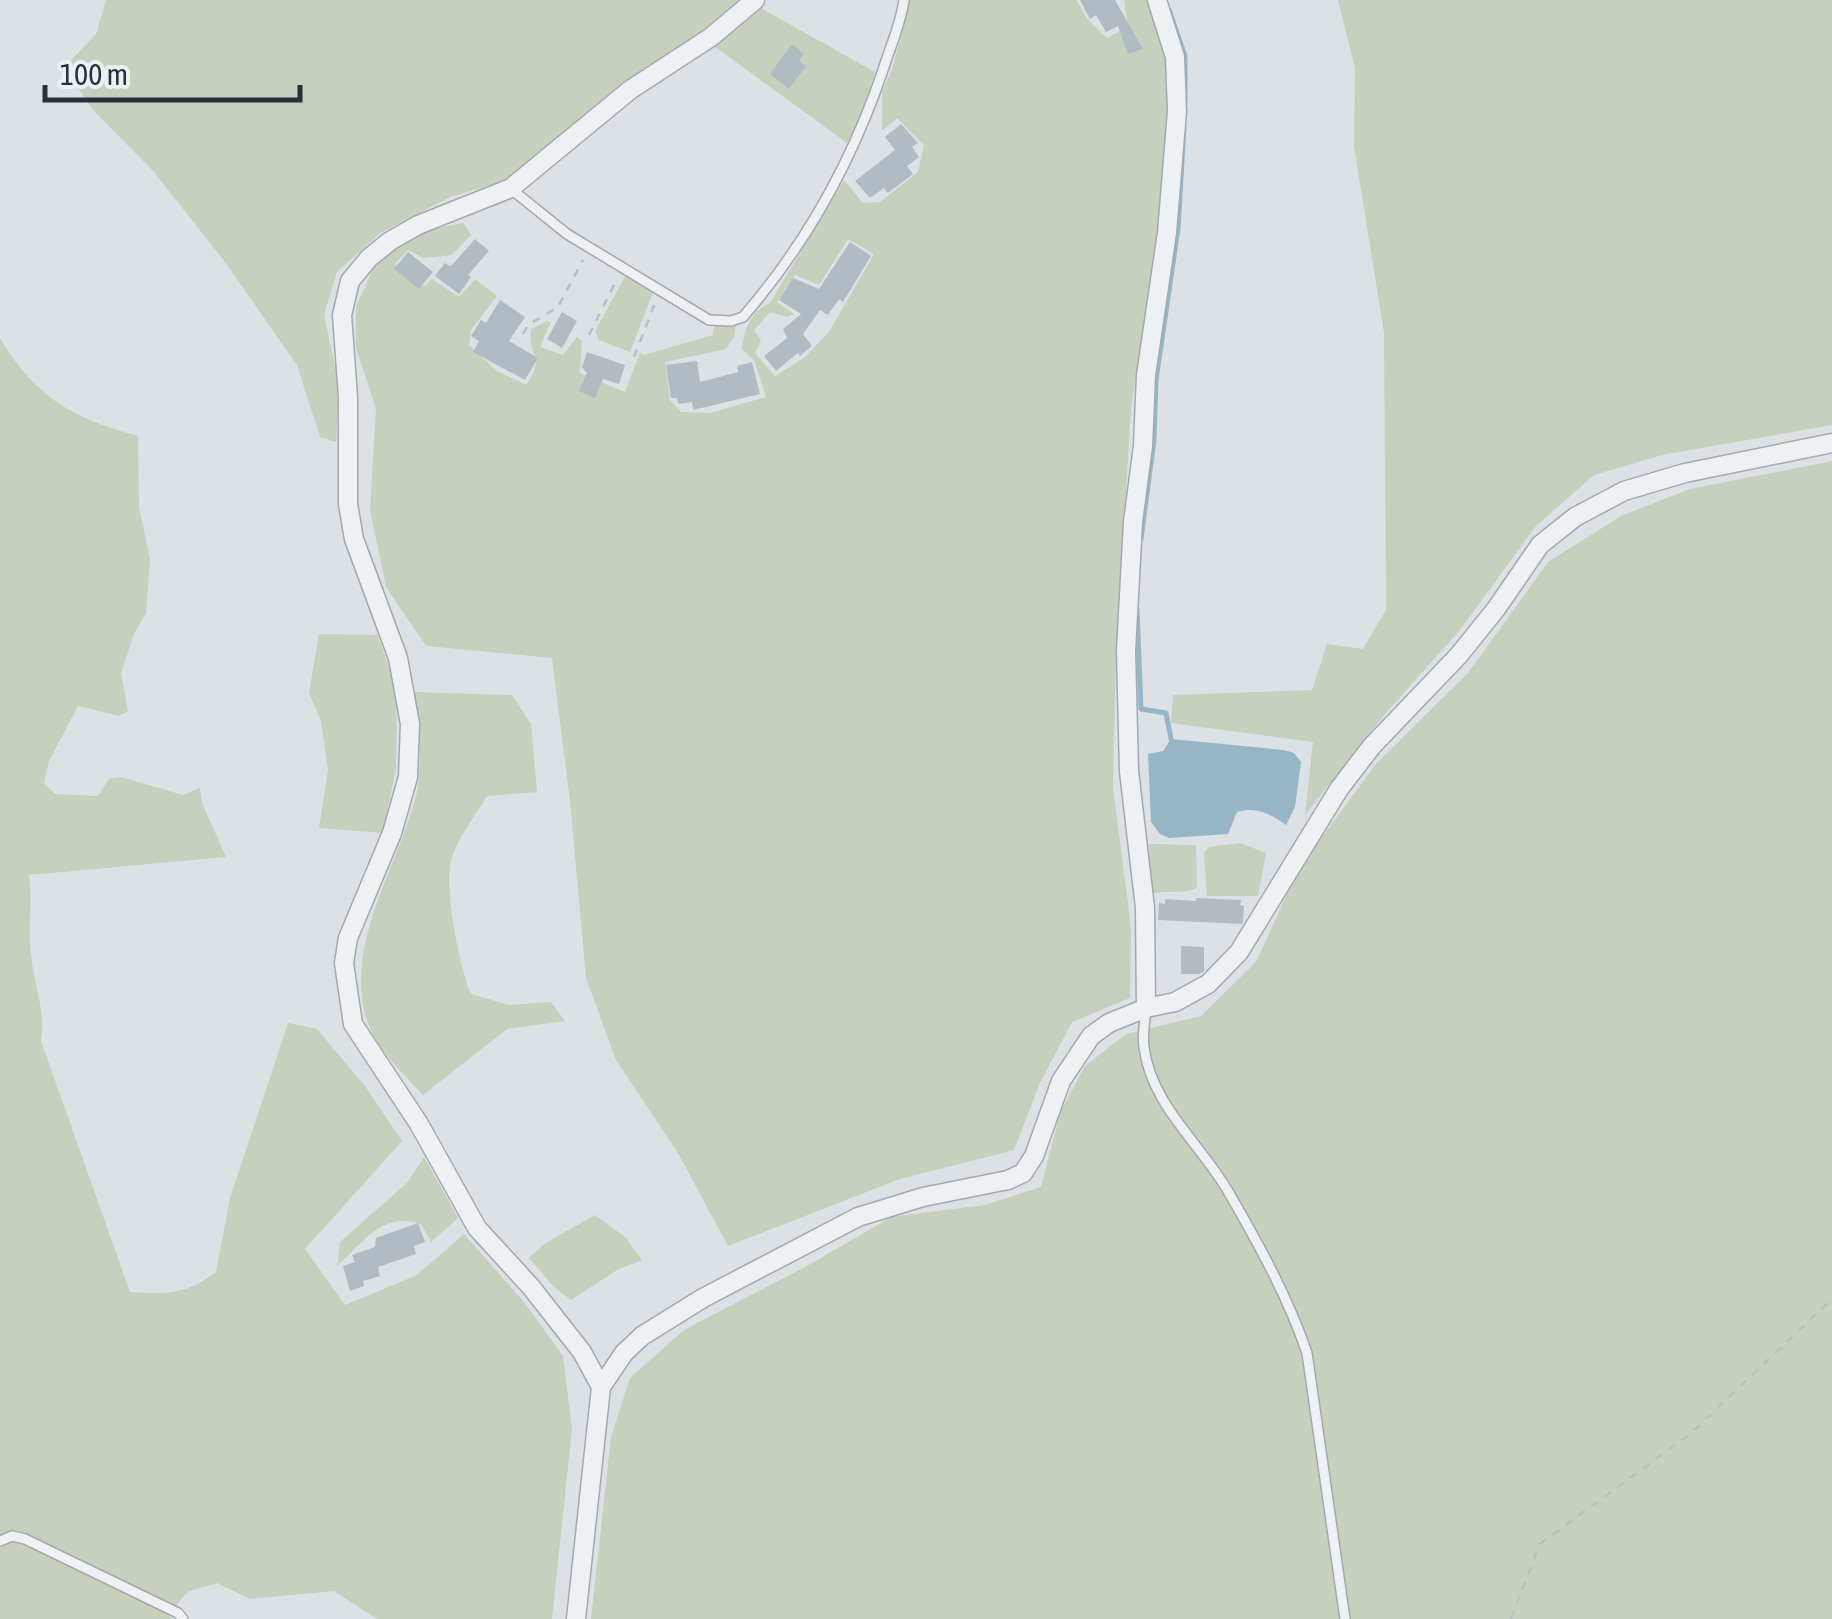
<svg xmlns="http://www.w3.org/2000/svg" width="1832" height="1619" font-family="'Asap Condensed',sans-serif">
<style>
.green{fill:#c5d0bd;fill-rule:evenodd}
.water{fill:#96b5c6}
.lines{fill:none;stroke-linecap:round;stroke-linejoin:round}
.stream{stroke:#96b5c6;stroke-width:5}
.building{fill:#b3bbc2}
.lane-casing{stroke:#a2a9af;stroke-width:12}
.street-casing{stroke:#a2a9af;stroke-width:21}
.path{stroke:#babfc4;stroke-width:2.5;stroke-dasharray:8 8;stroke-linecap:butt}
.lane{stroke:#eef1f4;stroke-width:9}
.street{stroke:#eef1f4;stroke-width:18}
</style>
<rect width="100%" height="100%" fill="#dce1e6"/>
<!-- green -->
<path class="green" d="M106,0H747L628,81L505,181L450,197L380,233L337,272L324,315L339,384L336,442L320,437L297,365L225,262L154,172L93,110L64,68L96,34Z
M910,0H1076L1088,20L1107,38L1128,27L1124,0H1151L1168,53L1170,141L1131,408L1116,661L1113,787L1131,927L1130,998L1072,1022L1040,1083L1014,1150L900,1179L728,1246L678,1153L616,1060L586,978L570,800L552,658L426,646L386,587L370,510L376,409L356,348V307L373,269L397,246L422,231L463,223L471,235L452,255L423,258L408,250L395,264L425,286L432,279L459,297L475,279L497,296L471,330L469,345L497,371L526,385C547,355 527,356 531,329L547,321L551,322L540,347L563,355L577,337L582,341L580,373L625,392L640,352L644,355L713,335L714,326L736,324L734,337L726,349L665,362L670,400L681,412L710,413L766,397L754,360L742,349C745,329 750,311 770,303L844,180L863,203L880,202L918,172L924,145L897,118L882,131V91L892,70ZM848,239L874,254L829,332L805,357L775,376L755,353L761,341L754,330L770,312L787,317L794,314L777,302L795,275L819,285Z
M1338,0H1832V425L1662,455L1594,475L1536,526L1460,630L1386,713L1305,815L1313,742L1171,723L1173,695L1312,690L1327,644L1363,649L1386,610L1384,333L1354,146L1355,68Z
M759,7L875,72L862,116L847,143L714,46Z
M626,275L654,290L630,352L599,340L595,331Z
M0,338C34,396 73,419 138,436L139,507L150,559L146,613L134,634L121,673L128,711L119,716L78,706L49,761L44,783L55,794L98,796L109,779L121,777L183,795L200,788L202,803L226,857L29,875C33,902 28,928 31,955C34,985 46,1011 41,1041L130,1292C167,1294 186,1295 216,1272L230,1198L288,1023L317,1029L365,1086L402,1141L305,1249L345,1305L417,1275L464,1234L524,1302L563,1356L572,1429L552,1619H377L334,1591L250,1599L217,1583L187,1592L169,1615L172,1619H0Z
M1832,461V1619H591L611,1437L630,1378L684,1330L807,1266L891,1217L985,1205L1041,1187L1060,1113L1085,1066L1126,1034L1201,1016L1256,962L1298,870L1375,765L1468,673L1548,562L1621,516L1690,489Z
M319,634L377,635L397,688L396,768L383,833L319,828L328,770L321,721L309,693Z
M413,692L512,695L531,724L537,792L487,796C476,815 459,836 452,857C443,886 459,965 471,994L509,1005L551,1002L565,1021L507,1029L423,1095C401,1071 374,1047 365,1014C346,939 400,863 417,792C422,766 420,717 413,692Z
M1240,843L1266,853L1258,896H1207L1204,853L1209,847Z
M1149,844L1196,845L1197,887C1183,896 1165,888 1150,895Z
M424,1157L458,1218L431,1242L421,1224C381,1211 363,1243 337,1266L340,1242L407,1183Z
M595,1215L625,1237L642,1260L617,1270L571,1300L554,1287L529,1258L544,1244Z"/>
<!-- water -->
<path class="water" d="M1171,739L1284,750L1294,753L1301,762L1295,807L1286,825C1271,814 1256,806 1237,812L1228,834L1169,838L1160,834L1151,822L1148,754L1163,751Z"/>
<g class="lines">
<!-- stream -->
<path class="stream" d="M1169,10L1185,56V101
M1141,539L1154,440L1156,380L1178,229L1184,127
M1137,609L1141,709L1166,713L1171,739"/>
</g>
<!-- building -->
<path class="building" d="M1080,0H1115L1143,49L1128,54L1118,26L1106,32L1096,15L1090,19Z
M792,44L804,54L799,61L806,66L789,89L770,74Z
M901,124L918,143L912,147L919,157L907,166L913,174L888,193L884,188L870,198L855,181L895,150L885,137Z
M475,239L489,251L468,275L471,277L459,294L435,276L445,263L450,266L453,264Z
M850,242L871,256L843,302L839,299L828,315L820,310L803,334L812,346L800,356L798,353L776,371L764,356L787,338L783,329L801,314L779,300L793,278L819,289Z
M408,252L433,272L419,289L394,269Z
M500,300L525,317L509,341L538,358L525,380L473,352L479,341L471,336L481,320L486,323Z
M562,312L577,321L562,348L547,339Z
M587,352L625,365L619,384L603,379L595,398L579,391L587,373L582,367Z
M697,361L700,382L738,372L737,366L752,362L760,394L693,410L692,402L678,404L677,398H671L666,365Z
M1196,898L1241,900L1240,905L1244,906L1243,921L1242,924L1158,920L1159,903L1165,904V899L1196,901Z
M1181,946L1204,947V971L1200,974H1181Z
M418,1223L425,1242L414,1246L416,1254L378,1267L380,1276L363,1281L364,1286L350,1291L343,1266L355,1262L352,1255L375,1247L376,1238Z"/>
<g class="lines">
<defs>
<path id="lane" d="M511,189L567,234L709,320L731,321L743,317C808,242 853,160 884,67C891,45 901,23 904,0
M1146,1008C1145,1021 1142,1035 1144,1047C1151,1105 1201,1144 1229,1193C1258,1243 1288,1297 1307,1353L1345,1619
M0,1541L12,1536L25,1539L178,1613L183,1619"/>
<path id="street" d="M1146,1008L1145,908L1129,771L1126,651L1133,522L1143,446L1146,375L1167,233L1177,111L1175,57L1157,0
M601,1387L582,1352L531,1287L477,1228L419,1124L353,1024L344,963L348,938L392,833L408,777L410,724L398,658L354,539L348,504V397L342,315L350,281L369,258L390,241L418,225L511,188L630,90L711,37L755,0
M576,1619L601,1387L624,1353L642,1336L703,1298L858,1217L923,1197L1008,1180L1023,1173L1034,1156L1061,1081L1091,1036L1109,1023L1146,1008L1175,1002L1208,984L1239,952L1339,789L1372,746L1459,655L1496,609L1540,545L1575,517L1624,491L1685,473L1832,443"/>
</defs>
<!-- lane casing -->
<use href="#lane" class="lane-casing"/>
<!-- street casing -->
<use href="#street" class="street-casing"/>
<!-- path -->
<path class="path" d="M523,334L528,325L558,307L583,260
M589,335L617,279
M634,357L655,303
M1511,1619L1540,1544L1690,1434L1832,1299"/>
<!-- lane -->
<use href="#lane" class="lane"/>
<!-- street -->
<use href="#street" class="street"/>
</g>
<!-- scale -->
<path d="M45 85v15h255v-15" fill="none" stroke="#26313b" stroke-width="5"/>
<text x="60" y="85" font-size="30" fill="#26313b" stroke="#ebf0f4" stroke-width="8" paint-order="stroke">100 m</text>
</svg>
